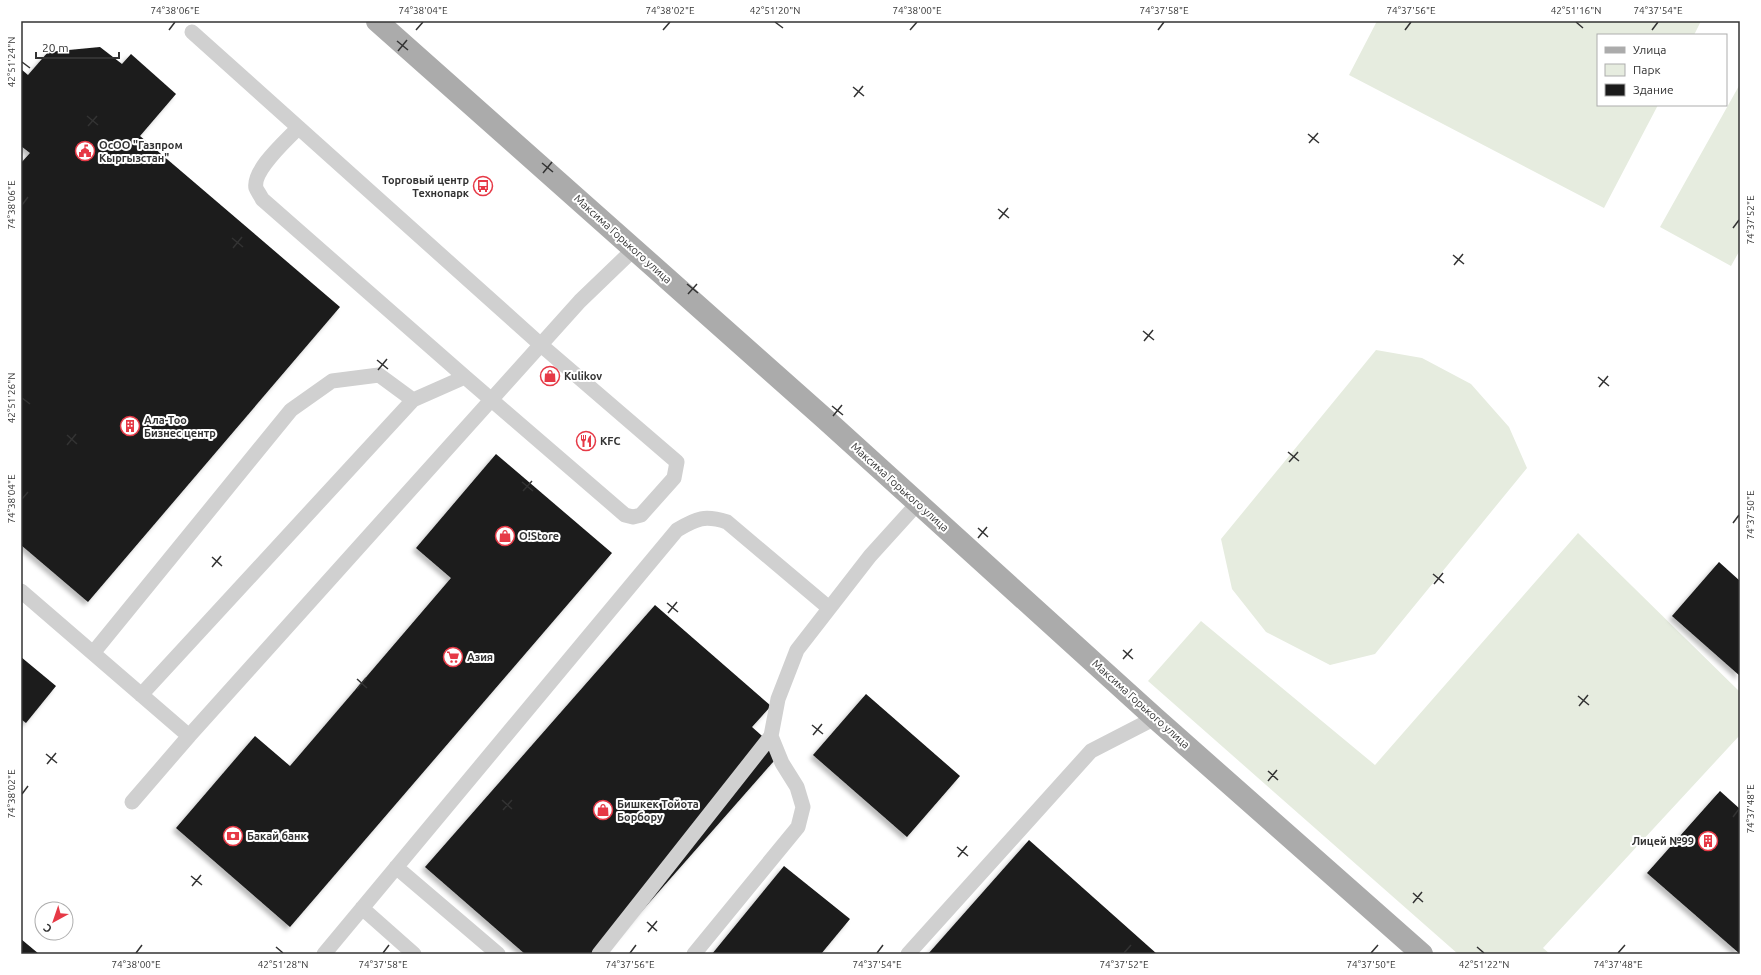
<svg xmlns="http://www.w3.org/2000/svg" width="1761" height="975" font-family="Ubuntu,sans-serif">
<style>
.green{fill:#e6ecdf}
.building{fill:#1a1a1a;filter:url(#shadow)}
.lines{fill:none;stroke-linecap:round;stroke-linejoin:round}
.service{stroke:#d0d0d0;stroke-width:15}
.primary{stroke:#ababab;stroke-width:22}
.ticks{fill:none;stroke:#333;stroke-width:1.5}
.labels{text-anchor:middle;stroke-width:4;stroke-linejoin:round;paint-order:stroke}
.poi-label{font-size:11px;font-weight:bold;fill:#333;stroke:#fff;text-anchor:start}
.street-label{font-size:11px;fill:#333;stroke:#fff}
.neatline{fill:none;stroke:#333;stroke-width:1.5}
.ticks-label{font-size:10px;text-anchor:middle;fill:#333}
</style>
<defs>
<filter id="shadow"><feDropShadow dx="-3.5" dy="3.5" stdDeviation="2" flood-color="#0004"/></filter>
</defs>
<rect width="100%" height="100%" fill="#fff"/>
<!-- green -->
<path class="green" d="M1377,21H1701L1694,35H1598V105H1658L1604,208L1349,75Z
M1740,84V250L1731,266L1660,227Z
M1376,350L1422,358L1471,384L1509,427L1527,468L1375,654L1330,665L1266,632L1232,589L1221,539Z
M1578,533L1740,692V735L1543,948L1550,954H1458L1148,681L1201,621L1375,765Z"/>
<!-- building -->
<path class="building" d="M100,47L122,64L131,54L176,94L140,136L340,307L88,602L21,545V163L30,153L21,146V69L28,75L48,52Z
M496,454L612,553L290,927L176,828L255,736L290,766L451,578L416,548Z
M1719,562L1740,581V676L1672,616Z
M655,605L771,706L752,727L781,753L604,954H525L425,867Z
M21,657L56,686L26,723L21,719Z
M866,694L960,776L907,837L813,755Z
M1720,791L1740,809V954L1647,873Z
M1029,840L1157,954H928Z
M784,866L850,919L821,954H712Z
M21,939L39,954H21Z"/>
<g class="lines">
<!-- service -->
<path class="service" d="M192,32L541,345L677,462L674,478L641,515L633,517L625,515L465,377L262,199C261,196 257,191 256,188C252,170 287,140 298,128
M21,591L189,736L580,301L634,249
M93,653L291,410L332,381L379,375L413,400L465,377
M141,695L413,400
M132,802L189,736
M396,867L498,954
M362,908L414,954
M324,954L677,530C697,518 705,515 727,522L829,608
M599,954L771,736
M694,954L798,827L803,807L797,787L782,763L771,736L778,699L797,650L870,556L918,503
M908,954L1091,751L1155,718"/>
<!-- primary -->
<path class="primary" d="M377,21L824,418L1155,718L1422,954"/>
</g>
<!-- ticks -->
<path class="ticks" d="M775,22L783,28M1576,22L1583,28M169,30L175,22M416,30L423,22M663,30L670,22M910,30L917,22M1158,30L1164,22M1405,30L1411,22M1652,30L1658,22M397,41L408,50M398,51L407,40M22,62L30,68M853,87L864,96M854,97L863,86M87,116L98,125M88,126L97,116M1308,134L1319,143M1309,143L1318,133M542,163L553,172M543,173L552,162M22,205L28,197M998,209L1009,218M999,219L1008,208M1733,228L1739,220M232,238L243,247M233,248L242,237M1453,255L1464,264M1454,265L1463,254M687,284L698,293M688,294L697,284M1143,331L1154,340M1144,341L1153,330M377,360L388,369M378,370L387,359M1598,377L1609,386M1599,387L1608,376M22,398L30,404M832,406L843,415M833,416L842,405M67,435L77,444M67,445L76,434M1288,452L1299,461M1289,462L1298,452M522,482L533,491M523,491L532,481M22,499L28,492M1733,523L1739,515M978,528L988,537M978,538L987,527M212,557L222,566M212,567L221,556M1433,574L1444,583M1434,584L1443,573M667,603L678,612M668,613L677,602M1123,650L1133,659M1123,659L1132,649M357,679L367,688M357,689L366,678M1578,696L1589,705M1579,706L1588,695M812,725L823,734M813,735L822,724M46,754L57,763M47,764L56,753M1268,771L1278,780M1268,781L1277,770M22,794L28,786M502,800L512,809M503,810L512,800M1733,817L1739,809M957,847L968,856M958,857L967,846M191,876L202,885M192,886L201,875M1413,893L1423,902M1413,903L1422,892M647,922L657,931M648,932L657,921M276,947L283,953M1477,947L1484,953M136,953L142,945M383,953L389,945M630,953L636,945M877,953L883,945M1124,953L1131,945M1371,953L1378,945M1618,953L1625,945"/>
<!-- icons -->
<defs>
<symbol id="civic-ring" viewBox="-11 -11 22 22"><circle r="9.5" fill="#fff" stroke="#e63946" stroke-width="1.5"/><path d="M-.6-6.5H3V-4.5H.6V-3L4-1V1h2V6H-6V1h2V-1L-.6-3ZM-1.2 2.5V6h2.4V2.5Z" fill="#e63946"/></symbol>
<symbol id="bus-ring" viewBox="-11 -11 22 22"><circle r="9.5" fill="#fff" stroke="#e63946" stroke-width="1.5"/><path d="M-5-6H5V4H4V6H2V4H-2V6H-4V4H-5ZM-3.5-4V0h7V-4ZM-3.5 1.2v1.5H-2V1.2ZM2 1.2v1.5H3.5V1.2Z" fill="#e63946"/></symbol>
<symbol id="shop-ring" viewBox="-11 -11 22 22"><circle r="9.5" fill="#fff" stroke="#e63946" stroke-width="1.5"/><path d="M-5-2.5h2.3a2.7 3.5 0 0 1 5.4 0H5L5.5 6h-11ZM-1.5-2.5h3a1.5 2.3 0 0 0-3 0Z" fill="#e63946"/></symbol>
<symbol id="building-ring" viewBox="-11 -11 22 22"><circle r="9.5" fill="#fff" stroke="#e63946" stroke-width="1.5"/><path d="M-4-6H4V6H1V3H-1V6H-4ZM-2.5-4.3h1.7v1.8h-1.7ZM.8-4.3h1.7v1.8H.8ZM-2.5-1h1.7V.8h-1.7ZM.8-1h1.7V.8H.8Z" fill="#e63946"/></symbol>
<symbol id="restaurant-ring" viewBox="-11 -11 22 22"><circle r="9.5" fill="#fff" stroke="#e63946" stroke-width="1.5"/><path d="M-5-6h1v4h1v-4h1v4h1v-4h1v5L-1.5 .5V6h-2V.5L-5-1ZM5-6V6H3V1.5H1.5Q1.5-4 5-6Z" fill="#e63946"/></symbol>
<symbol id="supermarket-ring" viewBox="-11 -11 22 22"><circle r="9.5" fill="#fff" stroke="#e63946" stroke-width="1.5"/><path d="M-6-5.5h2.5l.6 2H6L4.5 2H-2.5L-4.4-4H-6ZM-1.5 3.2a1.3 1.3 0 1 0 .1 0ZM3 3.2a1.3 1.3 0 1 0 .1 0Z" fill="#e63946"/></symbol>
<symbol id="bank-ring" viewBox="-11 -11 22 22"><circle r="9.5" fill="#fff" stroke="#e63946" stroke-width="1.5"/><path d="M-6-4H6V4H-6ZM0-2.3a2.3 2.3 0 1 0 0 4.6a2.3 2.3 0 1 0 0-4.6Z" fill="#e63946"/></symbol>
</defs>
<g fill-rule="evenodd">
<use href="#civic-ring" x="74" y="140" width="22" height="22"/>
<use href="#bus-ring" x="472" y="175" width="22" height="22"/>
<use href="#shop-ring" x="539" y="365" width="22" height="22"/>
<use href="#building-ring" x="119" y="415" width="22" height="22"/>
<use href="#restaurant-ring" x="575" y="430" width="22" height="22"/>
<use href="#shop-ring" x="494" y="525" width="22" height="22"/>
<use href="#supermarket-ring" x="442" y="646" width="22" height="22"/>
<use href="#shop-ring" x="592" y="799" width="22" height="22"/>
<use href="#bank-ring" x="222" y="825" width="22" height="22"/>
<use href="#building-ring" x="1697" y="830" width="22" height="22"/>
</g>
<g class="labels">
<!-- poi labels -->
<g class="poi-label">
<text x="99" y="149">ОсОО "Газпром<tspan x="99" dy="13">Кыргызстан"</tspan></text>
<text x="469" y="184" text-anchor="end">Торговый центр<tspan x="469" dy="13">Технопарк</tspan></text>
<text x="564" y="380">Kulikov</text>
<text x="144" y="424">Ала-Тоо<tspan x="144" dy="13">Бизнес центр</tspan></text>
<text x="600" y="445">KFC</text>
<text x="519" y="540">O!Store</text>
<text x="467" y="661">Азия</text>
<text x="617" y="808">Бишкек Тойота<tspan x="617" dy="13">Борбору</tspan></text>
<text x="247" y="840">Бакай банк</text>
<text x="1694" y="845" text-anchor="end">Лицей №99</text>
</g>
<!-- street labels -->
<g class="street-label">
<text transform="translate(623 239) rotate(42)" y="4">Максима Горького улица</text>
<text transform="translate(900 487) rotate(42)" y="4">Максима Горького улица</text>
<text transform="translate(1141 704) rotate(42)" y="4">Максима Горького улица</text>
</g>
</g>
<!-- border -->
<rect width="1761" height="975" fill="none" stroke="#ffffff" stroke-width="44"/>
<!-- legend -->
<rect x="1597" y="34" width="130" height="72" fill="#ffffff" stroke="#adadad"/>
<rect x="1605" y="47" width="20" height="6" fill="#ababab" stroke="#adadad"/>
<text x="1633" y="54" font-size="12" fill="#333333">Улица</text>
<rect x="1605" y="64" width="20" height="12" fill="#e6ecdf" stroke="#adadad"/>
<text x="1633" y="74" font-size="12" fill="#333333">Парк</text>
<rect x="1605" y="84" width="20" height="12" fill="#1a1a1a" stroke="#adadad"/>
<text x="1633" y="94" font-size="12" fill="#333333">Здание</text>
<!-- north arrow -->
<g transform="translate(54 921) rotate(220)"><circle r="19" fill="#ffffff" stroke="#adadad"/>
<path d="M0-3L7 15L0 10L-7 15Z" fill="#e63946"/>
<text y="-6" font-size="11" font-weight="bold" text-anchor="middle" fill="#333333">С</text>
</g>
<!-- scale -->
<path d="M36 52v6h83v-6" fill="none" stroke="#333333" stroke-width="2"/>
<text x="42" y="52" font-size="12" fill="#333333" stroke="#ffffff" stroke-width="3" paint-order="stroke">20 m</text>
<rect x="22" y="22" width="1717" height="931" class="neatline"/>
<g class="ticks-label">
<text x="175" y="14">74°38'06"E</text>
<text x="423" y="14">74°38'04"E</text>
<text x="670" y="14">74°38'02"E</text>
<text x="775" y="14">42°51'20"N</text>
<text x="917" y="14">74°38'00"E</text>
<text x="1164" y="14">74°37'58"E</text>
<text x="1411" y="14">74°37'56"E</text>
<text x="1576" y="14">42°51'16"N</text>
<text x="1658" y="14">74°37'54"E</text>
<text transform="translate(11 62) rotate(-90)" y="4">42°51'24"N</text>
<text transform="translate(11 205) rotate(-90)" y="4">74°38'06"E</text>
<text transform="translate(1750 220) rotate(-90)" y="4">74°37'52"E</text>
<text transform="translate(11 398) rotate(-90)" y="4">42°51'26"N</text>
<text transform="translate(11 499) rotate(-90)" y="4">74°38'04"E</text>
<text transform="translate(1750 515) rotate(-90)" y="4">74°37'50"E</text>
<text transform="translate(11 794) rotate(-90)" y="4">74°38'02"E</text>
<text transform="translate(1750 809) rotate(-90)" y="4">74°37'48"E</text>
<text x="136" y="968">74°38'00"E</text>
<text x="283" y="968">42°51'28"N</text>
<text x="383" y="968">74°37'58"E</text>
<text x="630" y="968">74°37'56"E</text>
<text x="877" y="968">74°37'54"E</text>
<text x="1124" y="968">74°37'52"E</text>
<text x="1371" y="968">74°37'50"E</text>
<text x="1484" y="968">42°51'22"N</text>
<text x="1618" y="968">74°37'48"E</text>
</g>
</svg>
